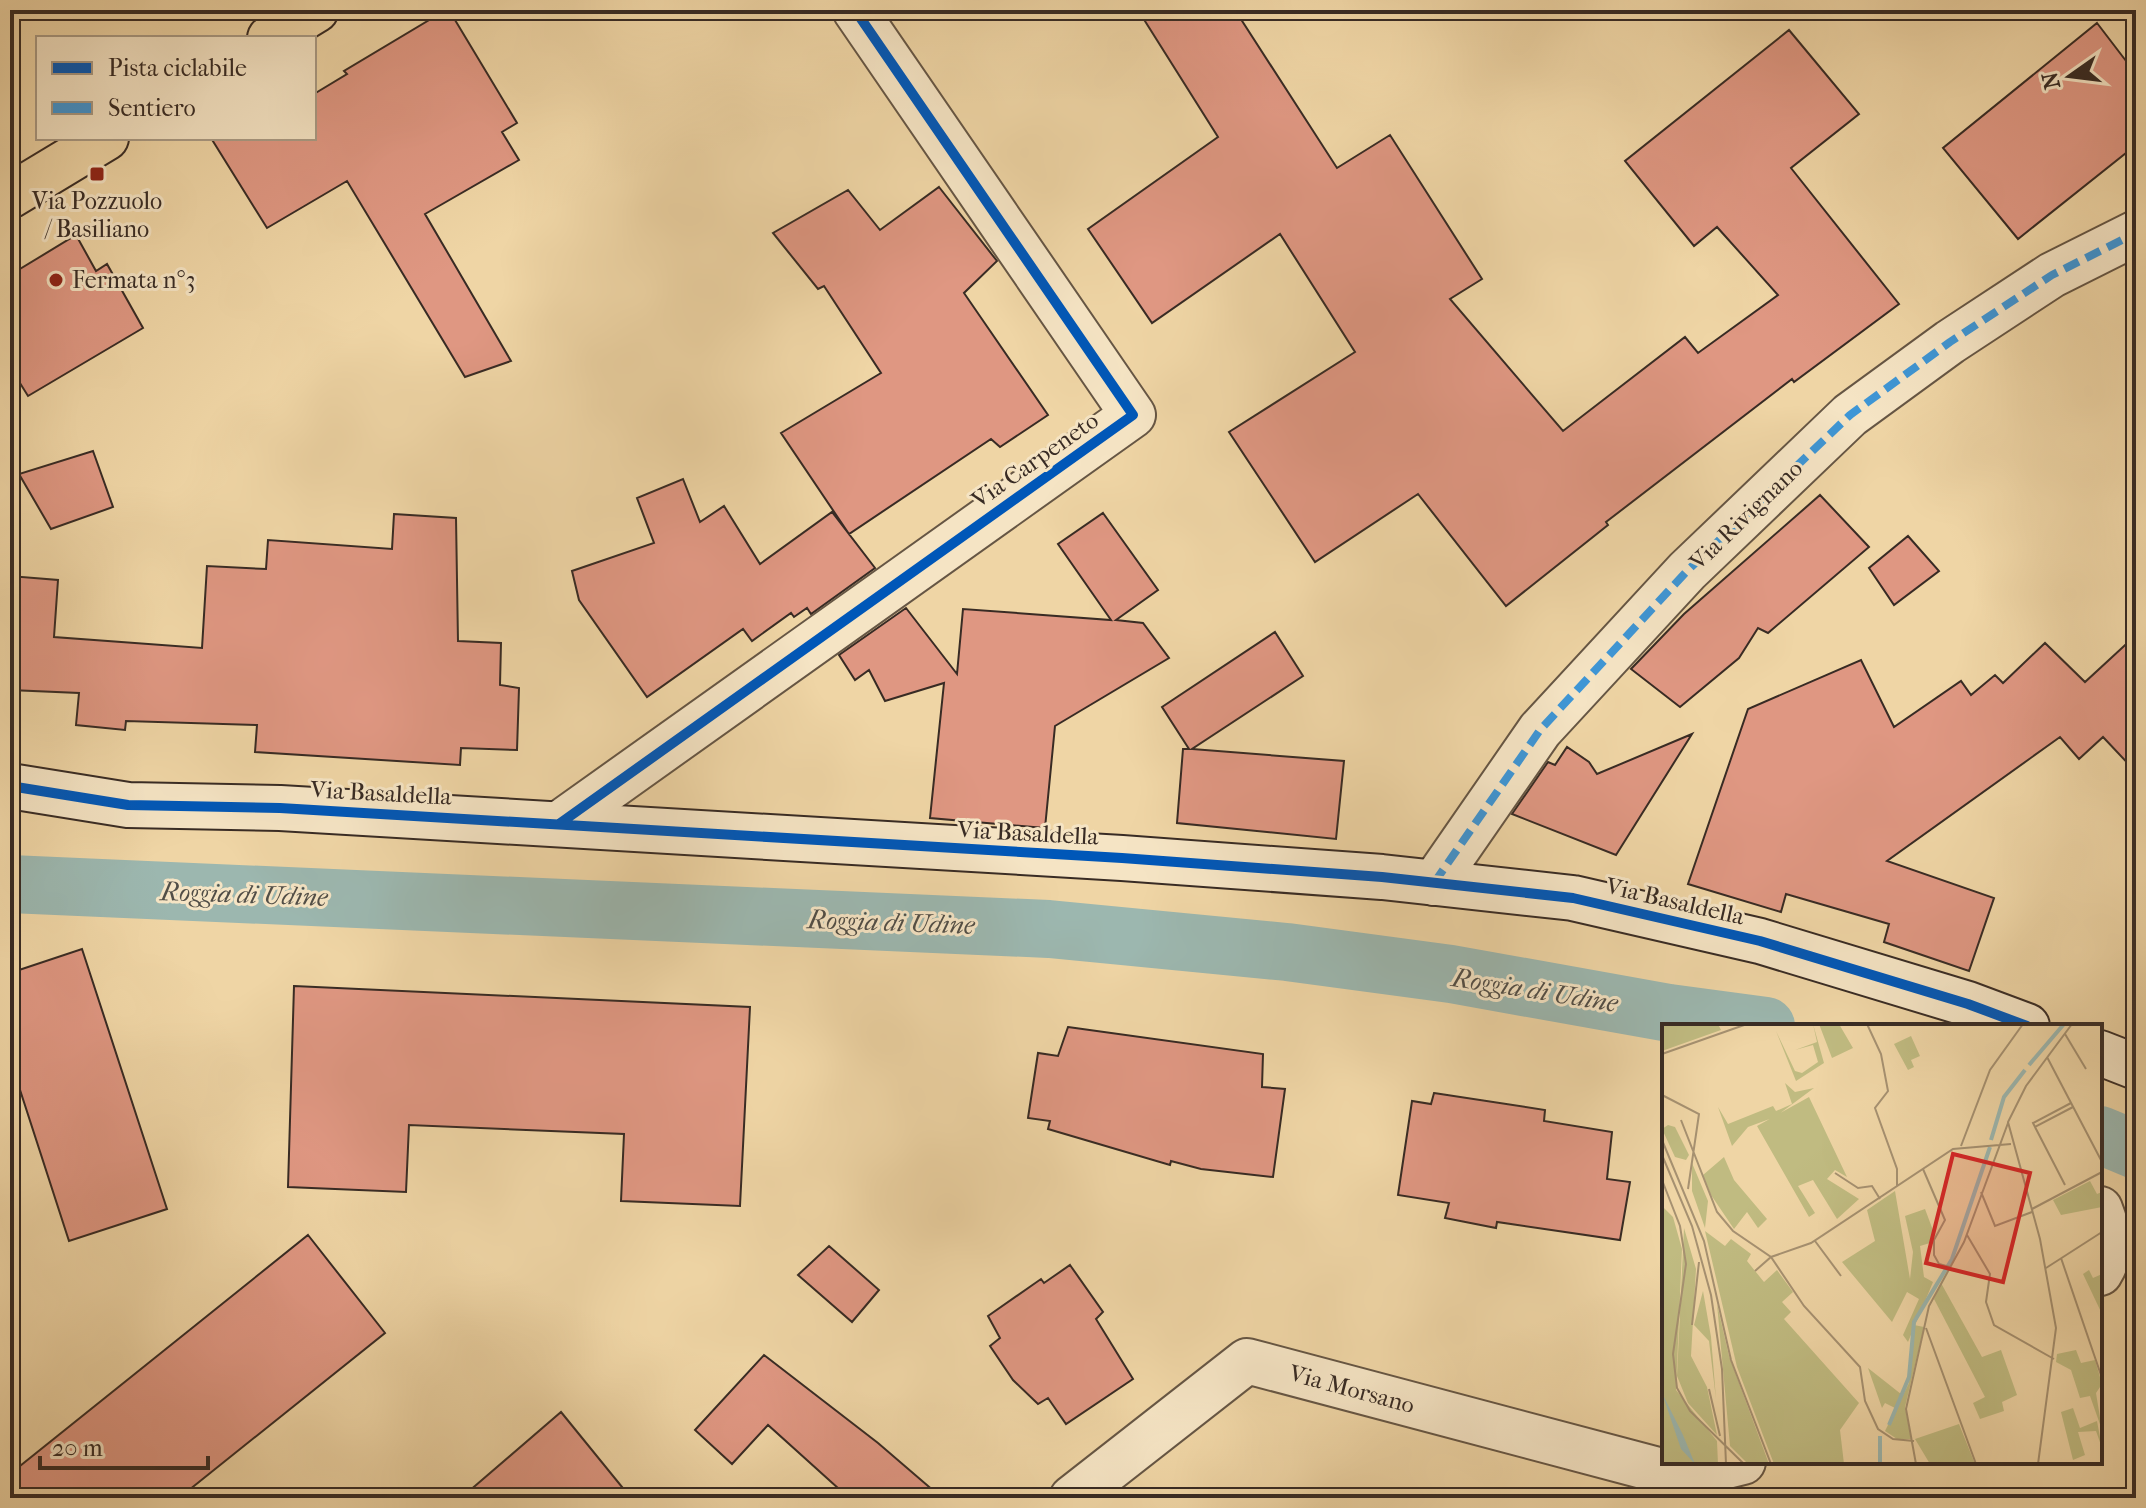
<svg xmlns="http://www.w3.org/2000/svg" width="2146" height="1508" font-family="'IM FELL French Canon',serif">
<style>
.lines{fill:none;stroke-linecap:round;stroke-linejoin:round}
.canal{stroke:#9cb7af;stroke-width:58}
.building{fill:#df9782;stroke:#382b24;stroke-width:2}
.street-casing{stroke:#665644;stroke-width:48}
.secondary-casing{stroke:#382b24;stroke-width:48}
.primary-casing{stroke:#382b24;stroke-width:48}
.street{stroke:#f5e4c4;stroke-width:44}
.secondary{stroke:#f5e4c4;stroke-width:44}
.primary{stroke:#efd5a5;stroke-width:44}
.quiet{stroke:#3e96d6;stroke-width:8;stroke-dasharray:16 8;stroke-linecap:butt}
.cycleway-casing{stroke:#f5e4c4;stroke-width:15}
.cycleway{stroke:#0057b8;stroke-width:10}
.poi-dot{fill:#8f2418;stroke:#f5e4c4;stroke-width:3}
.labels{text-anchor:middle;stroke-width:6;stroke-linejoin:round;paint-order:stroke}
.poi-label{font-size:24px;fill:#382b24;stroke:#f5e4c4}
.street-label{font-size:24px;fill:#382b24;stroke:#f5e4c4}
.water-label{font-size:26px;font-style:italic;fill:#514e47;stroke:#f5e4c4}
.inset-river{fill:none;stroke:#9cb7af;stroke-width:4}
.inset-road{fill:none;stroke:#a69171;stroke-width:2}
.view{fill:#d62828;fill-opacity:0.15;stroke:#d62828;stroke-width:4}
.inset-edge{fill:none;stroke:#382b24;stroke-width:4}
</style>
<rect width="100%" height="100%" fill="#efd5a5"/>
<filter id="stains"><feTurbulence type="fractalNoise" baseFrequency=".0025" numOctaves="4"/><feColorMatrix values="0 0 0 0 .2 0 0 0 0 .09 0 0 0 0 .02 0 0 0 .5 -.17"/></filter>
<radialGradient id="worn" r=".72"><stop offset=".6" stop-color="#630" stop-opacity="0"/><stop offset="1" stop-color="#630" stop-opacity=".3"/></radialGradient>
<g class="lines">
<!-- canal -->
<path class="canal" d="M10,884L1049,929L1287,952L1451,974L1669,1013L1766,1026
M2100,1135L2136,1150"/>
</g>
<!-- building -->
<path class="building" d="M446,10H449L517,123L502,132L519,160L425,214L511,361L465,377L347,181L267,228L211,138H314V94L347,74L344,71Z
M1138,10H1235L1337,168L1390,135L1482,279L1450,299L1563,431L1685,337L1698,353L1778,295L1717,227L1694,246L1625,161L1789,30L1859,114L1791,168L1899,304L1794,382L1792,379L1606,522L1608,525L1506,606L1418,494L1315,562L1229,432L1355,352L1280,234L1152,323L1088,229L1218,137Z
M2097,23L2136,74V145L2018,239L1943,148Z
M939,187L997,261L964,293L1048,415L1000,447L991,439L849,534L781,433L881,373L824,286L818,289L773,233L848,190L880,230Z
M76,235L96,271L107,264L143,328L28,396L10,367V275Z
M93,451L113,507L51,529L19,474Z
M683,479L700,522L724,506L760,564L832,512L875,568L811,614L807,608L794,617L791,613L752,641L743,629L647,697L579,600L572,571L654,543L637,498Z
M1820,495L1869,547L1768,633L1758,628L1739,658L1680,707L1631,669L1684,614Z
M1103,513L1158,590L1116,620L1143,623L1169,658L1055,726L1045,828L930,818L944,683L885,701L869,670L855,680L839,655L906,608L957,674L963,609L1111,620L1058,544Z
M394,514L456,518L458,641L501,643L500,685L519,688L517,750L461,748L460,765L255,752L257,725L126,721L125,730L76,725L79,693L10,690V576L58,580L54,637L202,648L207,566L266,569L268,540L392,549Z
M1908,536L1939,571L1894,605L1869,568Z
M1275,632L1303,676L1192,749L1344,761L1336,839L1177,823L1183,749H1189L1162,707Z
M2136,635V772L2103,737L2079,759L2060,737L1887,861L1994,898L1969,971L1884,942L1889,924L1786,894L1781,912L1688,884L1748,709L1861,660L1894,727L1961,681L1971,695L1995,675L2003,683L2045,643L2085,682Z
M1692,734L1616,855L1512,814L1548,762L1555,765L1567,747L1589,762L1597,774Z
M82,949L167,1209L69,1241L10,1059V973Z
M294,986L750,1007L740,1206L621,1201L624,1134L409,1125L406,1192L288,1187Z
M1068,1027L1263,1054L1262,1087L1285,1089L1273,1177L1201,1169L1171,1161L1170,1165L1048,1129L1050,1121L1028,1118L1038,1053L1058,1056Z
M1434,1093L1545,1110L1544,1121L1612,1132L1607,1179L1630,1182L1620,1240L1497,1222L1496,1228L1445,1218L1449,1203L1398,1195L1412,1101L1431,1104Z
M308,1235L385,1333L179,1498H10V1474Z
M829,1246L879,1290L852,1322L798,1275Z
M1070,1265L1103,1312L1096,1319L1133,1379L1066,1424L1048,1398L1038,1404L1013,1380L990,1346L1000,1338L988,1316L1041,1279L1044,1283Z
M764,1355L878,1443L942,1498H849L768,1425L732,1464L695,1430Z
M561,1412L631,1498H461Z"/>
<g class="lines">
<defs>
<path id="street" d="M559,824L1133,415L855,10
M1434,883L1540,730L1687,571L1850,415L1950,342L2052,275L2136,233
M2100,1209C2109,1232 2114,1251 2100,1273
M1072,1498L1247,1361L1673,1474L1715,1469L1743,1462"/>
<path id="secondary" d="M10,786L128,805L280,808L1122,858L1382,877L1573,898L1760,941L1968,1004L2027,1026
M2100,1053L2136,1067"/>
<path id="primary" d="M270,38L316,10
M10,196L106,138"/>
</defs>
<!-- street casing -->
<use href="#street" class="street-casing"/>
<!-- secondary casing -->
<use href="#secondary" class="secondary-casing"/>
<!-- primary casing -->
<use href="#primary" class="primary-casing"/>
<!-- street -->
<use href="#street" class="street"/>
<!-- secondary -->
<use href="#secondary" class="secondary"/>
<!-- primary -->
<use href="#primary" class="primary"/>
<!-- quiet -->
<path class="quiet" d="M1434,883L1540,730L1687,571L1850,415L1950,342L2052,275L2136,233"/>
<defs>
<path id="cycleway" d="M10,786L128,805L280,808L1122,858L1382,877L1573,898L1760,941L1968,1004L2027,1026
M559,824L1133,415L855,10"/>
</defs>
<!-- cycleway casing -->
<use href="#cycleway" class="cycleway-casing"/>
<!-- cycleway -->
<use href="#cycleway" class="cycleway"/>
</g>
<!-- markers -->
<g class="poi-dot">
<rect x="89" y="166" width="16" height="16" rx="4"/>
<circle cx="56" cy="280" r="8"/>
</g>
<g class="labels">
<!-- poi labels -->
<g class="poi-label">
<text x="97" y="209">Via Pozzuolo<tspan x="97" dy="28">/ Basiliano</tspan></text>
<text x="72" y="288" text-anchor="start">Fermata n°3</text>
</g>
<!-- street labels -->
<g class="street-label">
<text transform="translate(1035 460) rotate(-35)" y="8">Via Carpeneto</text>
<text transform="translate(1746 515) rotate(-44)" y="8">Via Rivignano</text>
<text transform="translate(381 793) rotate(3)" y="8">Via Basaldella</text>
<text transform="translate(1028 833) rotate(3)" y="8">Via Basaldella</text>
<text transform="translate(1675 901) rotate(13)" y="8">Via Basaldella</text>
<text transform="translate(1352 1389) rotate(15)" y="8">Via Morsano</text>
</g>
<!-- water labels -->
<g class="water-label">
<text transform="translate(244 894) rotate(2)" y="9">Roggia di Udine</text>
<text transform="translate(891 922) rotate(2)" y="9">Roggia di Udine</text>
<text transform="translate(1535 990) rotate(9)" y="9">Roggia di Udine</text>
</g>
</g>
<!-- overview -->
<g transform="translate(1662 1024)">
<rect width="440" height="440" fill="#efd5a5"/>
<path d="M0,0H56L59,6L0,27ZM151,0L162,39L134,57L114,7L133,47L140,49L156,38L151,21L133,26L155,18ZM157,0H177L191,24L170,34ZM249,12L258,32L249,36L252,43L246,46L232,20ZM123,59L133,68L152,64L113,93L86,103L70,122L56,83L66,100L111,82L114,87L130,80ZM147,73L185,153L173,146L165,155L197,175L175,195L151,156L136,162L153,189L147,193L95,102ZM6,101L13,103L27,131L24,136L13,133L0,105ZM62,133L72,156L105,195L96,204L85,188L72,205L49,171L41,151ZM30,139L46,177L43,204L30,167ZM428,157L435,170L440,168V183L399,191L391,176ZM233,167L248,255L251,228L243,192L263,185L272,209L268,219L258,222L262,253L271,258L246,318L241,311L257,275L245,268L230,298L180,238L213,217L205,186ZM0,182L11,193L20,225L14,366L55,417L56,440H0ZM22,204L34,245L29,332L45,363L55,411L26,379L15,352ZM43,207L63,222L69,215L89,230L85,237L102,258L115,246L131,268L120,278L129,288L122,295L197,379L178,406L182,440H112L75,343ZM427,246L431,254L440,250V290L421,250ZM279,259L320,333L339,326L355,371L340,378L342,387L318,395L311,379L323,373L272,275ZM41,267L49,313L54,375L47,317L32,301ZM55,280L67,332L107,440H86L68,422ZM252,301L262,303L243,383L249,415H235L223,407L247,359ZM414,326L419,339L433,336L440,360L434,369L440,406L428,372L418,374L409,346L394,338L395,330ZM206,344L239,370L233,384L223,379L220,384ZM411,384L418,404L435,397L440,424L434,407L416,408L423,431L411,436L399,388ZM297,400L313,440H268L253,415Z" fill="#c0bb81"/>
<path d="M0,369L21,411L33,440L19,425Z" fill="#9cb7af"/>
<path class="inset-river" d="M367,41L402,0M329,116L342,73L363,46M227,401L247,353L252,298L290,235L328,123M218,412V440"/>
<path class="inset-road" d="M205,0L219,30L226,67L213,84L235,145V162M403,10L424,45M0,30L85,0M385,33L440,138M0,71L37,90L26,165M409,79L371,99L373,103L411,83M19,96L55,188L71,207L109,233L142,282L198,343L203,377L216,405L231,415L252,417M373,103L403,161M0,116L42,217L69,336L109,440M299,122L328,46L361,0M0,131L30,202L49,271L60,345L64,440M261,145L283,196L272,216V231L277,240L288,243M173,149L196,164L210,162L218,175M0,156L18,202L24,240L11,330L15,364L28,387L82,440M319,168L333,202L370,188M370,185L440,148M305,211L328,250L324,278L332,301L392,335M153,217L179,252M399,234L440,354M384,244L440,208M93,247L109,233L149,219L291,125L349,120M30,301L37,238M264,304L314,440M47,365L58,412M254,440L244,385L267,282L302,218L346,99M376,440L394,304L378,215L346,98L364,62L410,0"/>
<path class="view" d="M291,130L368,149L341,258L264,239Z"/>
<rect width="440" height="440" class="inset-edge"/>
</g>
<!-- margin -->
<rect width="2146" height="1508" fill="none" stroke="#efd5a5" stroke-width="40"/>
<rect x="12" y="12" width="2122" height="1484" fill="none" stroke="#382b24" stroke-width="4"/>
<rect x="20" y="20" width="2106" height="1468" fill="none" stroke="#382b24" stroke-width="2"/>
<!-- legend -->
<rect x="36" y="36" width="280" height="104" fill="#f5e4c4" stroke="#a99a84" stroke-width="2"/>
<rect x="52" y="62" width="40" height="12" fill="#0057b8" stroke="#a99a84" stroke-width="2"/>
<text x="108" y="76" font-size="24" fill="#382b24">Pista ciclabile</text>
<rect x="52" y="102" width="40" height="12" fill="#3e96d6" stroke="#a99a84" stroke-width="2"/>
<text x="108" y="116" font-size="24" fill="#382b24">Sentiero</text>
<!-- north arrow -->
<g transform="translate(2070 76) rotate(256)" stroke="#f5e4c4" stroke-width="6" paint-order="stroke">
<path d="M0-6L14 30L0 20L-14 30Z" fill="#382b24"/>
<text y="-12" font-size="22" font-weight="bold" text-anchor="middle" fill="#382b24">N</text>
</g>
<!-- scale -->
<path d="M40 1456v12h168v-12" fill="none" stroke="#382b24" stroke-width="4"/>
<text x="52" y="1456" font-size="24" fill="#382b24" stroke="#f5e4c4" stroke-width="6" paint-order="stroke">20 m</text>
<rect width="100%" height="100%" filter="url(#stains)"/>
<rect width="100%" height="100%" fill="url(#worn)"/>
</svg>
